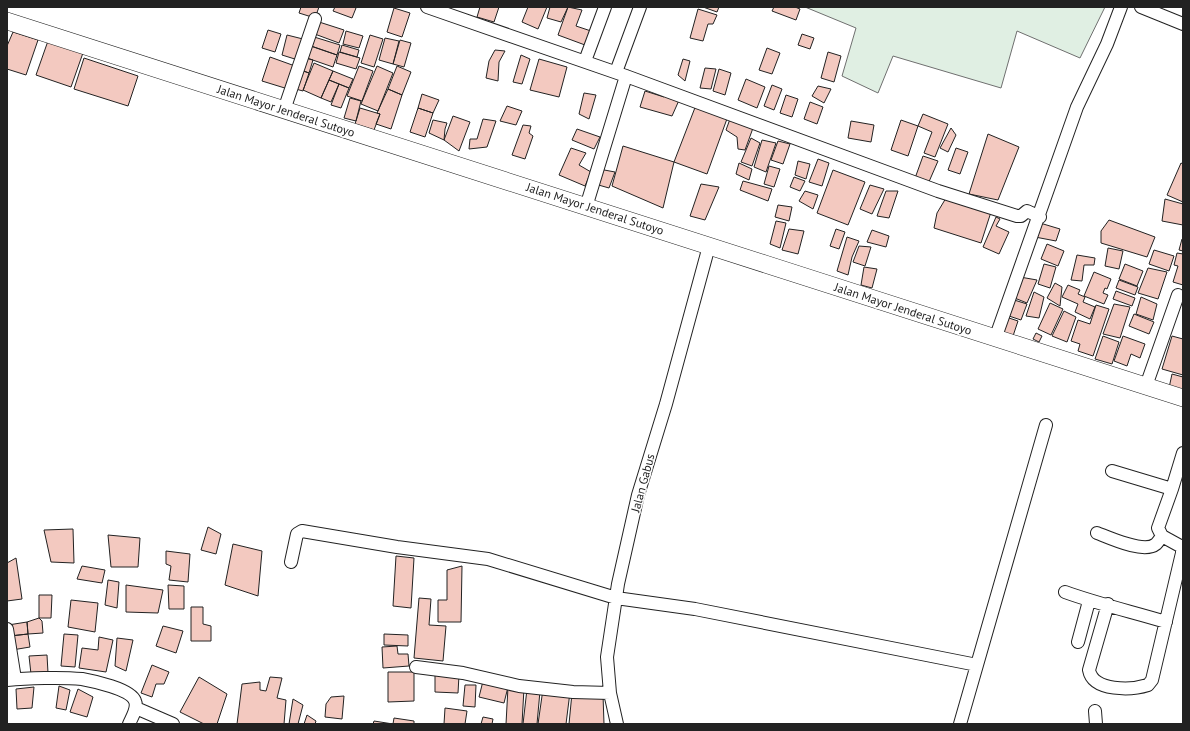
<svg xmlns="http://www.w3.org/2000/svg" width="1190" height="731" font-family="'PT Sans',sans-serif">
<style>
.green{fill:#e0efe3;stroke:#6f6f6f}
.building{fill:#f3c9c0;stroke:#222}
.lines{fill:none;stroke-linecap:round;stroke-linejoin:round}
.minor-casing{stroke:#222;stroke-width:14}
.secondary-casing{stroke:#222;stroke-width:18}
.minor{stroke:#fff;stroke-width:12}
.secondary{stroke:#fff;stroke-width:17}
.labels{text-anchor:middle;stroke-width:3;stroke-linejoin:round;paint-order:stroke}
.street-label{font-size:12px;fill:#222;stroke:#fff}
</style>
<rect width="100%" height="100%" fill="#fff"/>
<!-- green -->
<path class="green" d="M805,7H1105L1080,58L1017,31L1001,88L893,56L878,93L842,76L856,28Z"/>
<!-- building -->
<path class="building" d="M301,7H319L315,18L299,13Z
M335,7H353L356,8L352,18L333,11Z
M480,7H499L494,22L477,17Z
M528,7H547L538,29L522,22Z
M550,7H568L561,22L547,18Z
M568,7L582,10L576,26L591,31L585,45L558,35Z
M703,7H719L717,12Z
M774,7H795L800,9L796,20L772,11Z
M394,8L410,13L402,37L387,32Z
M698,9L717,15L713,24H708L703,41L690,38Z
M316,21L344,30L339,43L312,33Z
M268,30L281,34L275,52L262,48Z
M346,31L363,36L359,48L343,44Z
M13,32L38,40L26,75L7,69V46Z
M802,34L814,38L810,49L798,45Z
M287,35L303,39L298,60L282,55Z
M370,35L383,39L374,67L361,63Z
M311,36L340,45L337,55L308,45Z
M49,38L84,50L71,87L36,75Z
M385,38L399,41L393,64L379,60Z
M400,40L411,43L404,67L393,64Z
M308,45L337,55L333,67L304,57Z
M342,45L359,50L357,57L340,52Z
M767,48L780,53L772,74L759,70Z
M495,50L505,51L499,62L498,81L486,78L489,61Z
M339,52L360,58L356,69L336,63Z
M828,52L841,56L834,82L821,78Z
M521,55L530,59L522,84L513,82Z
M270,57L295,66L288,89L262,81Z
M302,57L313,60L309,73L298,69Z
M84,58L138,76L128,106L74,89Z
M539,59L567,67L559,97L530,90Z
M683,59L690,61L685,81L678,75Z
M314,63L333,71L321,98L303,90Z
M359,66L373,71L362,101L347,96Z
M377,66L393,73L378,111L361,104Z
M397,66L411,72L402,95L388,89Z
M705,68L716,69L711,89L700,88Z
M298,69L309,73L303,91L292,88Z
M719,69L731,73L725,95L713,91Z
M333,71L353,79L349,88L329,80Z
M746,79L765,87L757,108L738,100Z
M329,80L339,84L331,102L321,98Z
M339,84L349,88L341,108L331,105Z
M772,85L782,89L774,110L764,106Z
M818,86L831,89L824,103L812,96Z
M388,89L402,95L391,129L376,124L380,114L377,113Z
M645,91L664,97L666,93L680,98L672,116L640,107Z
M584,93L596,95L589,119L579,114Z
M422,94L439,100L433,113L418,108Z
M786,95L798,99L792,117L780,113Z
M350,98L361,101L356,121L344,118Z
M810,102L823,107L817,124L804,119Z
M696,105L728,116L707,174L674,162Z
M507,106L522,111L516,125L500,121Z
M360,108L380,114L374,130L355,124Z
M418,108L433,113L425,137L410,132Z
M923,114L948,124L935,157L924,153L932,132L918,126Z
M453,116L470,122L459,151L444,140Z
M483,119L496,121L487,147L469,149L470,139H477Z
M730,119L753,128L745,150L738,149L737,137L726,130Z
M433,120L447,123L445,129L444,140L429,133Z
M901,120L918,126L908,156L891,150Z
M851,121L874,125L871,142L848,138Z
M523,125L531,126L529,133L533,136L525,159L512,155Z
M951,128L956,135L948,152L940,148Z
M577,129L600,137L594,149L572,140Z
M988,134L1019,147L998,200L969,194Z
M751,138L760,143L752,166L741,162Z
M762,140L776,143L766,172L754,167Z
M778,141L790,144L783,164L771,160Z
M623,146L674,162L663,208L612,186Z
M571,148L586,153L579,165L591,172L585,186L559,175Z
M956,148L968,152L960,174L948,170Z
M923,156L938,161L928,184L914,181Z
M818,159L829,163L822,186L809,182Z
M798,161L810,164L806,179L795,175Z
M739,163L752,169L749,180L736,174Z
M1181,163L1183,164V202L1167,195Z
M769,166L780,169L774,187L764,184Z
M599,169L615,172L609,188L595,184Z
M833,170L865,182L848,225L817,213Z
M794,177L805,181L800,191L790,187Z
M743,181L772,189L768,201L740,190Z
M701,184L719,187L705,220L690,216Z
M870,185L884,189L872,214L860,209Z
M805,191L818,195L813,209L799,201Z
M886,191H898L889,218L877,216Z
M946,198L991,212L981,243L934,228L937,213Z
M1165,199L1183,204V225L1162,221Z
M778,205L792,207L789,221L775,217Z
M996,217L1000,219L996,226L1009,232L999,254L983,247Z
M1109,220L1155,237L1147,257L1101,243V231Z
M776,221L786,223L780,248L770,244Z
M1040,223L1060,229L1056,241L1035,237Z
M789,229L804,231L798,254L782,250Z
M836,229L845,232L839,249L830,246Z
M872,230L889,236L886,247L867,242Z
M847,237L859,241L852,257L848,275L837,271Z
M1182,239H1183V251L1179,250Z
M1047,244L1064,251L1058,266L1041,259Z
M859,246L871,247L865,266L853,262Z
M1108,248L1123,251L1119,269L1105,266Z
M1154,250L1174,256L1169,271L1149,264Z
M1177,253L1183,254V285L1173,282L1178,266L1174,265Z
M1077,255L1095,258L1094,265H1084L1082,281L1071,280Z
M1044,264L1056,267L1050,288L1038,284Z
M1125,264L1143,271L1137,286L1119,279Z
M864,267L877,269L872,288L861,285Z
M1148,268L1167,272L1158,299L1138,293Z
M1094,272L1111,279L1107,289L1105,288L1103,293L1108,295L1104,304L1084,296Z
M1020,277L1037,280L1027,303L1012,297Z
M1119,280L1138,287L1135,295L1116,288Z
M1055,283L1062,287L1060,306L1047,298Z
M1068,285L1080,290L1078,294L1085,297L1083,302L1095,307L1090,319L1075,312L1078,304L1062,297Z
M1116,291L1135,298L1132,306L1113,299Z
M1034,292L1044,297L1039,318L1026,316Z
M1141,297L1157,304L1153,320L1136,314Z
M1011,299L1027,304L1021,320L1006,315Z
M1050,303L1063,309L1051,335L1038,329Z
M1114,304L1130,307L1120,338L1103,334Z
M1096,305L1109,309L1093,356L1078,351L1080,344L1071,341L1078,320L1090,324Z
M1064,311L1076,317L1067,342L1052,336Z
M1134,314L1154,322L1149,334L1129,326Z
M1006,317L1018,321L1013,336L1001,332Z
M1036,333L1042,336L1039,342L1033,339Z
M1103,336L1119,342L1112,364L1095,359Z
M1123,336L1145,344L1140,358L1131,354L1127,366L1114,361Z
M1172,336L1183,339V375L1162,369Z
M1172,374L1183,377V390L1169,388Z
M208,527L221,534L216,554L201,550Z
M73,529L74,563L51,562L44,530Z
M108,535L140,538L138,567H111Z
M233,544L262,551L258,596L225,585Z
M166,551L190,554L188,582L169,580L171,566L166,564Z
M396,556L414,558L411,608L393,606Z
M16,558L22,599L7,601V563Z
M82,566L105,570L102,583L77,579Z
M462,566L461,622H438V600H447V570Z
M108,580L119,582L117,608L105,605Z
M126,585L163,590L158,613L126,612Z
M168,585L184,586V609H169Z
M39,595H52L51,618H39Z
M419,598L431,599L429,625L446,626L443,661L414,658Z
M71,600L98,603L95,632L68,627Z
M191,607H203V624L211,626V641H191Z
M39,618L42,621L43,633L28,634L27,622Z
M27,622L28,634L10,636L8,625Z
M163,626L183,631L176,653L156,646Z
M28,634L30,647L12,650L10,636Z
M64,634L78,635L75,667L61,666Z
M384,634L408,635V646L384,645Z
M99,637L113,640L106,672L79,668L82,648L98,650Z
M117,638L133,640L126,671L115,666Z
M397,646L398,654H408L409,666L383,668L382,647Z
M47,655L48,673L31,674L29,656Z
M152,665L169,672L164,684H156L152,697L141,693Z
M388,672H414V701L388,702Z
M435,675H459L458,693L435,692Z
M199,677L227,694L217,724H204L180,712Z
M270,677L282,678L277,698L286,700L284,724H237L242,684L260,682V690L266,691Z
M483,681L508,687L504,703L479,697Z
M465,685H476L475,707L463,706Z
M59,686L70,690L66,710L56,708Z
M34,687L32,708L17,709L16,689Z
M508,687L524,688L522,724H506Z
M78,689L93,697L87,717L70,712Z
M527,689L540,691L537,724H523Z
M543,689L570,692L566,724H538Z
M572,693L603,695L604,724H569Z
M344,696L342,719L325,717L326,704L331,697Z
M293,699L303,705L298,724H289Z
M445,708L467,711L465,724H444Z
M307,715L316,721L315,724H304Z
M483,717L493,719L492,724H481Z
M394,718L414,721V724H373L374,721L393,724Z"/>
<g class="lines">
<defs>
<path id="minor" d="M427,7L626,76L938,191L1017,216H1021L1027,211L1040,217
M1141,7L1183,24
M585,61L605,7
M616,72L640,7
M284,110L315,19
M586,207L626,76
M995,339L1077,107L1107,44L1121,7
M1146,386L1178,295
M1112,471L1172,489
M1097,533C1110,538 1144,554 1156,544C1158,542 1160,539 1162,536
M291,562L297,534L302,531L397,547L488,559L616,598L695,609L977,665
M1065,592C1098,604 1133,612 1166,622
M1108,604L1089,670C1093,692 1132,690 1148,685L1152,680L1182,553V547L1162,536L1158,528L1172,489L1183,453
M7,629L15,679
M1078,642L1089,601
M416,667L463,673L519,686L573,692L610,693
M7,680C27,678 62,677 82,679C93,681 131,689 135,701C138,708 132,717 129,724
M136,708L173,724
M1095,711L1096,724
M617,724L610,693L607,657L618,584L638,495L666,404L709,246
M960,724L1046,425"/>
<path id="secondary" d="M7,21L1183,398"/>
</defs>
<!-- minor casing -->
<use href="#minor" class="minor-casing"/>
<!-- secondary casing -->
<use href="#secondary" class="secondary-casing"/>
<!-- minor -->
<use href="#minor" class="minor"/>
<!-- secondary -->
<use href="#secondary" class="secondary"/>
</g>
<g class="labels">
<!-- street labels -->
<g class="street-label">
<text transform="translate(286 111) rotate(18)" y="4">Jalan Mayor Jenderal Sutoyo</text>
<text transform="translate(595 209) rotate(18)" y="4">Jalan Mayor Jenderal Sutoyo</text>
<text transform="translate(903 309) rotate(18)" y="4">Jalan Mayor Jenderal Sutoyo</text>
<text transform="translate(643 483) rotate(-75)" y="4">Jalan Gabus</text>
</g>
</g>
<!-- border -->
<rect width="1190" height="731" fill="none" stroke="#222222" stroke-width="16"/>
</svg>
